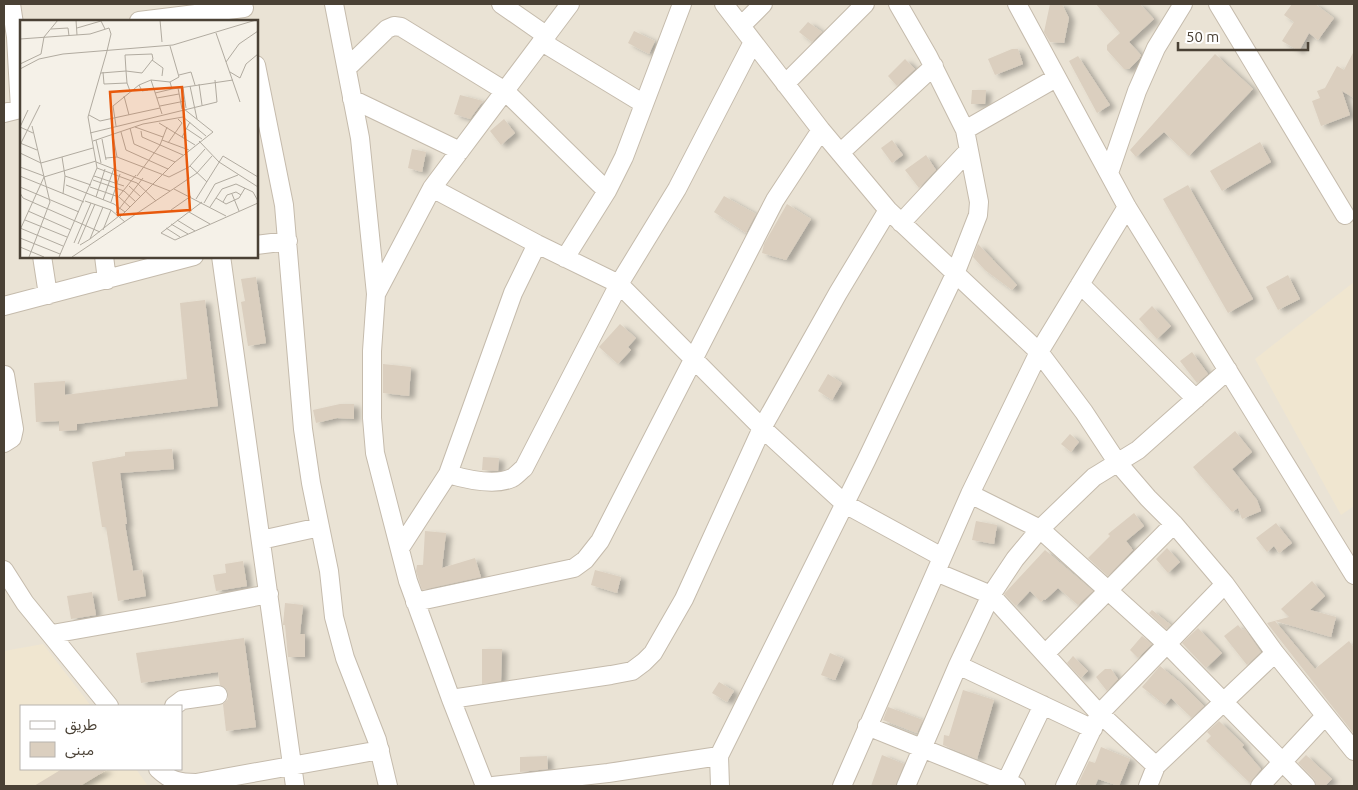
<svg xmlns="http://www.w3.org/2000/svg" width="1358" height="790" font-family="Ubuntu,'Noto Sans Arabic',sans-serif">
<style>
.residential{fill:#eae3d5;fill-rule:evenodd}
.education{fill:#f0e6d0}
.building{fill:#dbcfbf;filter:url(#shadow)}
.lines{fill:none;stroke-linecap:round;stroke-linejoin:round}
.minor-casing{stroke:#c5bbac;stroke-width:20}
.minor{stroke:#fff;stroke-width:18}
.inset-road{fill:none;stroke:#b1aba0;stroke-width:1}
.view{fill:#e8590c;fill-opacity:0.15;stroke:#e8590c;stroke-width:2.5}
.inset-edge{fill:none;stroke:#4a4135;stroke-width:2.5}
</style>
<defs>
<filter id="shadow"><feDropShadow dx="5.5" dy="3" stdDeviation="2.5" flood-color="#0004"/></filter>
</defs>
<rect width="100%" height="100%" fill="#f5f1e8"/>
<!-- residential -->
<path class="residential" d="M4,4H1354V786H4ZM21,21H256V256H21ZM21,706H181V769H21Z"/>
<!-- education -->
<path class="education" d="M1354,282V506L1341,515L1255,359Z
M43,644L91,706H21V769H136L148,786H4V651Z"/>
<!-- building -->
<path class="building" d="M1050,4H1062L1069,18L1064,43L1050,42L1044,32Z
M1096,4H1140L1154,19L1129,42L1141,55L1139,59L1129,69H1124L1107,50V45L1120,33Z
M1292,4H1315L1334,18L1318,40L1309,33L1299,51L1282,41L1294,22L1284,15Z
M808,22L822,32L812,42L799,32Z
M634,31L655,41L649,54L628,43Z
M1012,49H1018L1023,64L995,75L988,59Z
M1354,51V98L1342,91L1350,115L1321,126L1312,101L1320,98L1317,91L1325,88L1337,66L1344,70Z
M1215,54L1253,89L1189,156L1164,132L1136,157L1130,150Z
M1078,56L1110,105L1097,113L1069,61Z
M905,59L915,69L897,86L888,76Z
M972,90H986L985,104H971Z
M460,95L483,101L470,119L454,114Z
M504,119L515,133L501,145L490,131Z
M892,140L903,155L892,163L881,148Z
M1260,142L1271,162L1222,191L1210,171Z
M412,149L426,152L422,172L408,168Z
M926,155L936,170L919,188L905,170Z
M1188,185L1253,299L1228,313L1163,199Z
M724,196L756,214L746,233L714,212Z
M787,204L811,219L786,260L762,253L764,244Z
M978,244L1017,285L1012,290L985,270L973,257Z
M1288,275L1300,299L1278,310L1266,287Z
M256,277L266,343L248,346L241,302L245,301L241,279Z
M205,300L218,406L77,424V430L59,431V421L36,422L34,383L65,381V395L187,379L180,303Z
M1152,306L1171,326L1157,339L1139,319Z
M620,324L636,338L628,347L631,350L618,364L599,347Z
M1192,352L1208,374L1197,383L1180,361Z
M383,364L411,367L409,396L383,393Z
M828,374L842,383L832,400L818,391Z
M340,404H354V419L337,418L316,423L313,410Z
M1235,431L1252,452L1232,469L1257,500L1261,511L1242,519L1238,508L1232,512L1193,467Z
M1070,434L1079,442L1071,452L1061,444Z
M172,449L174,469L120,473L127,524H125L133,571L142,570L146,596L118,601L106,527H102L92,462L125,456V452Z
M483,457L499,458L498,471L482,470Z
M1134,513L1144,526L1126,541L1133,550L1108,576L1088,558L1110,536L1108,534Z
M976,521L997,525L994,544L972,540Z
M1276,523L1292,543L1279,553L1274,546L1267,552L1256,538Z
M425,531L446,533L442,568L475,558L481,577L422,590L416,571L417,565H423Z
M1167,548L1180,562L1168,573L1156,559Z
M1045,550L1093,591L1078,605L1058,588L1045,600L1044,599L1041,602L1030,591L1016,606L1004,594Z
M243,561L247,586L216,591L213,575L226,573L225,564Z
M595,570L621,577L617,593L591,585Z
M1312,581L1325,596L1310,610L1336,617L1331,637L1275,621L1315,669L1349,641L1354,648V734L1267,623L1289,617L1281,609Z
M92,592L96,615L71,619L67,596Z
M285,603L303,605L300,634H305V657H288L285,625H283Z
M1152,610L1171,625L1166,629L1149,613Z
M1238,625L1242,630L1245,629L1261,652L1247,665L1224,636Z
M1198,628L1222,653L1206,668L1182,643Z
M1142,636L1152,644L1138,658L1130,650Z
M244,638L256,727L226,731L223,704L228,699V693L226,688L220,685L218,672L141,683L136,653Z
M482,649H502L501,681L482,684Z
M830,653L844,659L835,680L821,675Z
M1073,656L1088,671L1081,678L1067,663Z
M1160,666L1182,684L1204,706L1192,718L1171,698L1165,705L1142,687Z
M1105,669H1111L1118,679L1107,691L1096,677Z
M719,682L734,691L727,702L712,693Z
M963,690L994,700L977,759L943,745L944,735L949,736Z
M888,707L923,720L917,733L883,720Z
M1219,721L1244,745L1242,747L1261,769L1250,783L1206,741L1211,736L1207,732Z
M1101,747L1130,759L1119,786L1098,779L1095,786H1084L1078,784L1089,761L1095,763Z
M882,755L904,764L896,786H871Z
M1306,755L1332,779L1325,786H1316L1314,779L1298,763Z
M547,756L548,769L520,772V757Z
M62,769H108L80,786H34Z"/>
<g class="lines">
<defs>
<path id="minor" d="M334,4L360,138L376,294L372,351V418L375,453L408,581L451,699L485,786
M501,4L547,36
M724,4L821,130L888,210L1039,352L1084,412L1117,462L1148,498L1174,524L1225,584L1275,653L1354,751
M1017,4L1127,207L1354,575
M1218,4L1345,215
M139,21L244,8
M741,26L763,4
M542,42L644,104
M256,65L284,205L303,429L311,483L329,571L334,617L345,658L377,740L388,786
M347,68L387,29L394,26L401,27L505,91L607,191
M785,84L865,4
M352,99L460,151
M4,113L20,109L16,37L11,4
M965,130L1056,78
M840,153L934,66
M1109,173L1137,91L1156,48L1183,4
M432,188L537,244L619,284L762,428L845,504L942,557
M901,223L969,150
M256,245L288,241
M42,256L48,295
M104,256L107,280
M221,256L295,786
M565,258L607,191L624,157L682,4
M1080,284L1196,399
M376,294L432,188L570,4
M4,306L194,256
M4,443L12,438L14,429L5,375
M448,474C465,479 495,486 512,478C516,476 520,471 524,468L619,284L677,189L753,42
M970,494L1040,529L1166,643L1306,786
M261,540L320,527
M400,548L448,474L513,293L537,244
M4,570L25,603L109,706
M936,572L991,595L1095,709L1156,766
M415,602L574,568L585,560L600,541L775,200L821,130
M52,634L171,613L269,594
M1045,654L1174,524
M958,665L1093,729
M451,699L611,675L632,671L644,662L653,653L684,599L762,428L838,293L888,210
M174,706L182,700L218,695
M867,726L1016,786
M158,769C171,781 178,783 196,783L380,750
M493,786L608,773L719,756
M720,786L719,756L866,461L955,274L978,215L979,202L965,130L928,56L898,4
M842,786L970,494L1039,352L1127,207
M906,786L958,665L991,595L1015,559L1040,529L1094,477L1138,450L1228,370
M1004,786L1043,705
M1065,786L1100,713L1225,584
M1148,786L1156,766L1275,653
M1260,786L1325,716"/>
</defs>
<!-- minor casing -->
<use href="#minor" class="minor-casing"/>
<!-- minor -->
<use href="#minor" class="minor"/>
</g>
<!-- overview -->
<g transform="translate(20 20)">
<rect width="238" height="238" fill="#f5f1e8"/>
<path class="inset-road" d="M56,0L57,15M140,0L142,22M57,8L81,1L85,9M31,9L48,8L49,16M196,13L220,82M0,19L70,14L89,8L91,14L87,31M132,40L143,48L142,56M206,42L219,24L238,11M0,44L21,34L24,17L38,0M0,49L19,39L43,34L153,25L236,0M83,52L84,64L107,63M210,52L220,58L226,44L238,34M81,53L106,51L122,53L133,39L132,34L105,35L106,51L107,63L110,71M159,55L171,52L175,65M131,60L142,94M150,62L152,69L213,60M179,64L182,85M119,65L131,60L150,62L159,57L150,26M170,66L177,99M158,68L162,89M163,68L166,88M135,73L152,69M104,76L109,95M137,78L159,74M140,86L165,81M8,90L0,107L13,113M69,95L80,101L140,88M139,103L175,125M96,106L93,86L119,65L122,71L128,70M115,107L143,117M110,108L114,124L155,142M167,109L182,119M121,111L122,117L163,135M101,112L106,130L148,149M70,113L197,82L195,60M93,116L97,137M162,117L170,102M82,119L86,140M76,120L81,143M142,120L169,130M73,121L123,104L163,97L186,116M179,121L199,142L238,167M0,123L17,130M148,123L162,103L158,99M0,125L20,85M0,133L21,143L73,128M42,137L45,156L43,174M86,138L97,137L149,157L169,147L185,129M76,142L150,171M170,146L187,162M0,147L24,156M77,148L117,163L136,181M0,156L64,182M45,156L71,165M74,156L104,166M117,156L140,125L147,107M73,160L104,171L116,182M46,165L94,184L105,192M109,166L121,177M0,167L59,192M70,167L99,177L110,187M154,169L206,196M0,173L3,178L80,212M212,174L219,191M99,176L116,155M76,177L85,149M196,178L206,184L219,178L225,168M176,179L203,136L238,157M83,180L94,148M65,181L91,190L105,202M91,182L100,154M182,182L141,213L155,220L238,183M203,182L207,175L216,172L221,175M184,183L195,164L218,155M190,187L202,169L216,164L233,172L238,181M151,190L171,176M8,191L51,210M169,192L190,204M96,193L123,158M100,197L155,142L193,112L164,89M5,200L47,217M157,200L175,211M151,204L168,214M0,208L43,226M146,208L160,217M0,210L24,157L76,141M83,210L91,190M0,218L40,234M70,219L99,196M54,223L71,183M58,224L75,184M60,225L70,219L83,187M0,227L24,237M9,237L30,182L12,106M39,237L77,148L68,97L87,31M52,237L177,153L192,136"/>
<path class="view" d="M162,67L170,190L98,195L90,72Z"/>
<rect width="238" height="238" class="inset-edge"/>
</g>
<!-- border -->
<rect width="1358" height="790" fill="none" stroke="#4a4135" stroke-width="10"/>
<!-- legend -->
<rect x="20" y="705" width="162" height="65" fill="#ffffff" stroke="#b7b3ae"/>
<rect x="30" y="721" width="25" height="8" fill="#ffffff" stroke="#b7b3ae"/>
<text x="65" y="730" font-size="15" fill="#4a4135">طريق</text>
<rect x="30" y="742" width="25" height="15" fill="#dbcfbf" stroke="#b7b3ae"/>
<text x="65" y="755" font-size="15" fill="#4a4135">مبنى</text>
<!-- scale -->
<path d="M1178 42v8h130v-8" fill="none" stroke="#4a4135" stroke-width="2.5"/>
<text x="1186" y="42" font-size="15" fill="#4a4135" stroke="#ffffff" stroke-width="4" paint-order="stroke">50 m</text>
</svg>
